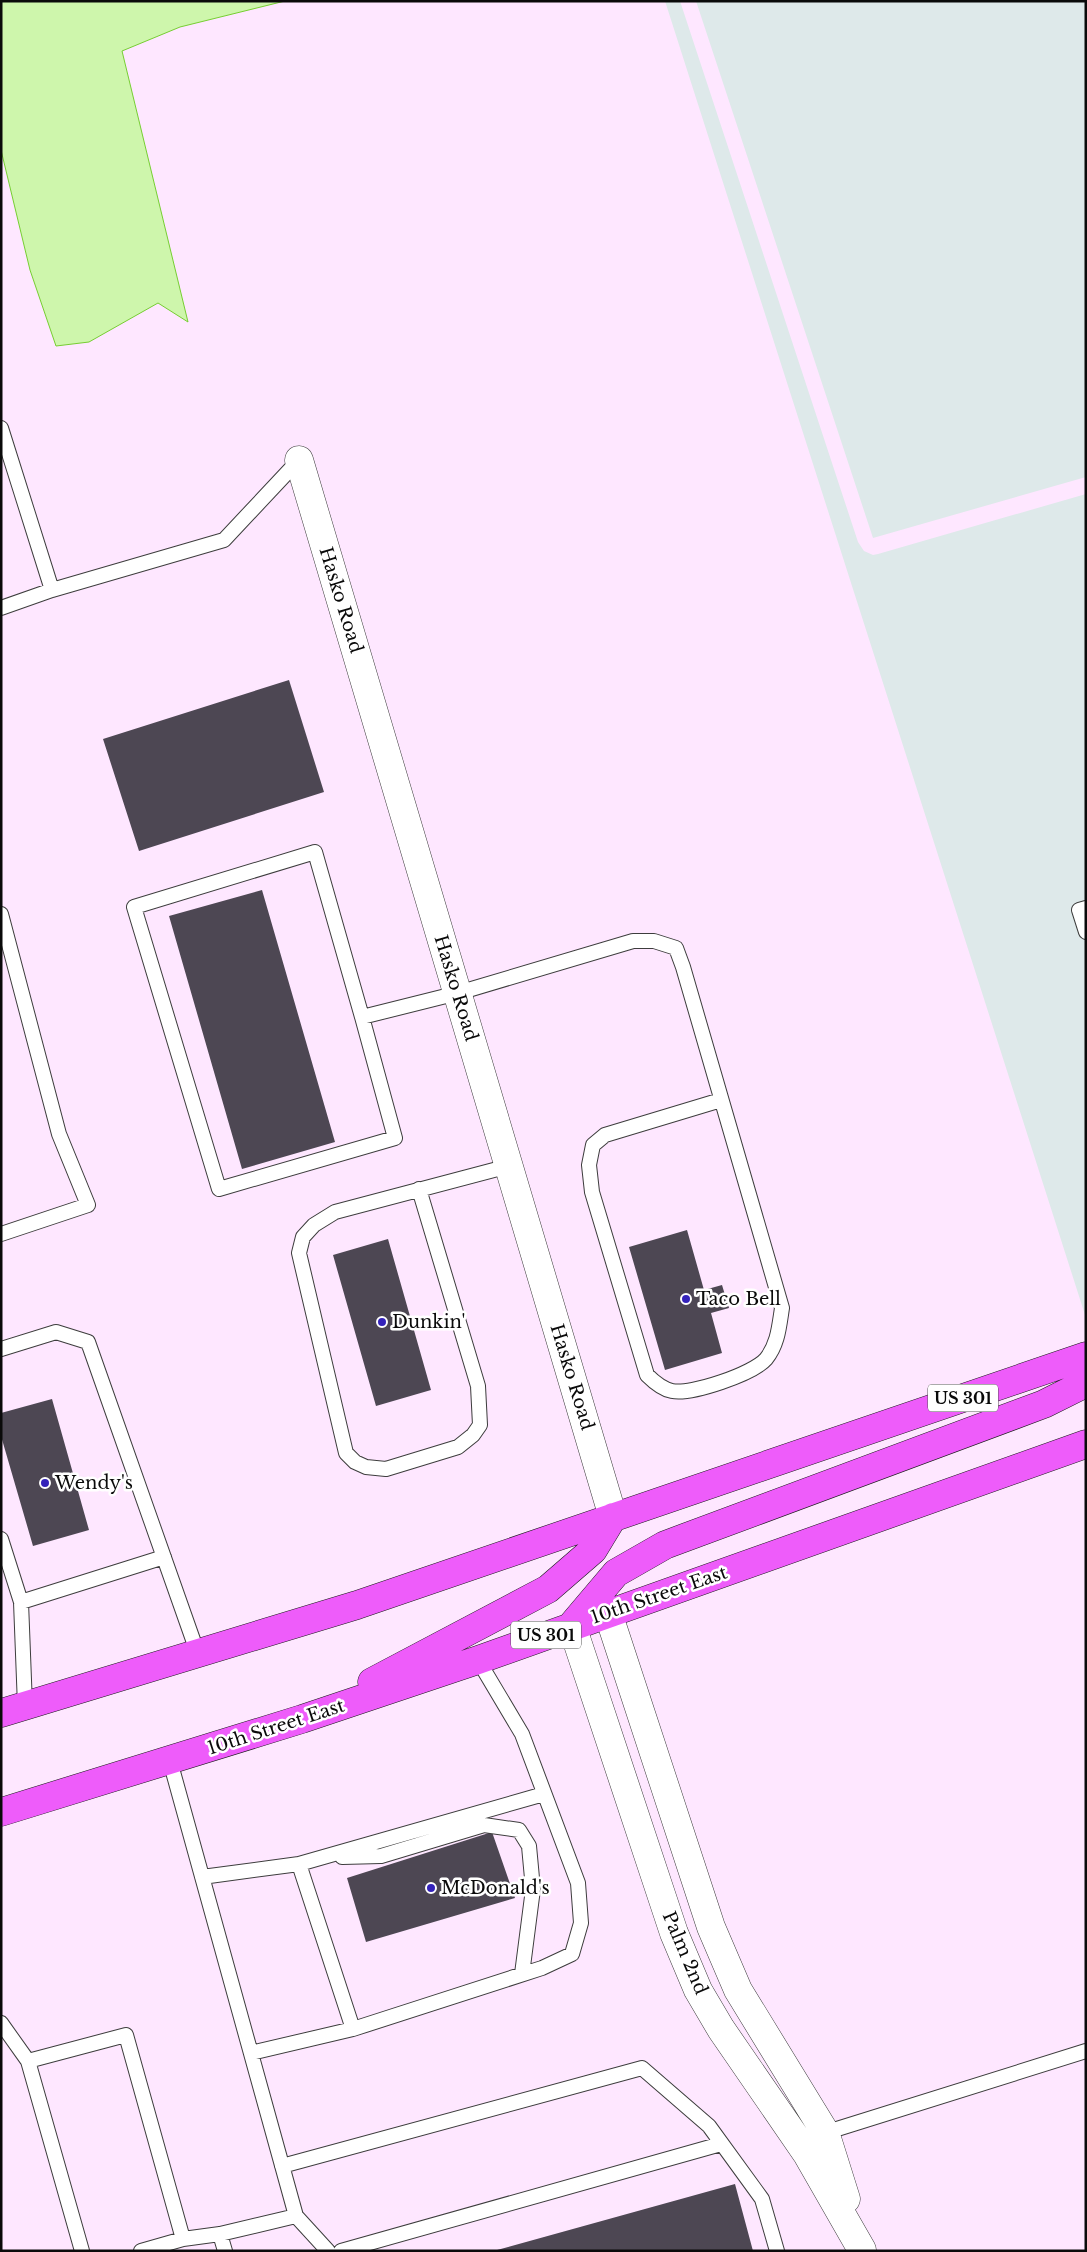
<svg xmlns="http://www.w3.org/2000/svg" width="1087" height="2252" font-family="'Libre Baskerville',serif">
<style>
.industrial{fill:#dee9ea}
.water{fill:#cef6ac;stroke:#76ce32}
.building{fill:#4d4753}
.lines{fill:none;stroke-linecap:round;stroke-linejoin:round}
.lane-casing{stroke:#3d3d3d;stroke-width:16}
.street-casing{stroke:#3d3d3d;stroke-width:29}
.primary-casing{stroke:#1b1b1b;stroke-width:29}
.lane{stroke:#fff;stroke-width:14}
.street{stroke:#fff;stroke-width:28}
.primary{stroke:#ee5cfa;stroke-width:28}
.poi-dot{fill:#3422ba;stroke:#fff;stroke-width:2}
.labels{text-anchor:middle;stroke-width:5;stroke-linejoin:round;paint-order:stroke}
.shield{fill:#fff;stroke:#545454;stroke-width:1}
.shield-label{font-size:16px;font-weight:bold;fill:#0a0a0a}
.street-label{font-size:18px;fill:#0a0a0a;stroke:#fff}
.poi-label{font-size:18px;fill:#0a0a0a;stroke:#fff;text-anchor:start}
</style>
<rect width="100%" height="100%" fill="#fee7ff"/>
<!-- industrial -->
<path class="industrial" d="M665,1H680L858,542L864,551L873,555L878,554L1086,494V1318Z
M696,1H1086V477L873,538Z"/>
<!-- water -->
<path class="water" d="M1,1H285L180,27L122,51L188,322L158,303L89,342L56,346L30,270L1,150Z"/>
<!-- building -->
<path class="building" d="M289,680L324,792L139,851L103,739Z
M262,890L335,1142L242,1169L169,916Z
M687,1230L704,1290L722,1285L729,1308L711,1313L722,1353L665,1370L629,1247Z
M388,1239L431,1390L376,1406L333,1255Z
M52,1399L89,1530L33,1546L1,1436V1413Z
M492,1832L515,1898L366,1942L347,1878Z
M735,2184L753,2251H497V2250Z"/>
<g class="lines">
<defs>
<path id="lane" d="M1,428L52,590L1,608
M52,590L224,540L299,460
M1086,908L1079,910L1086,932
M1,914L59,1134L88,1205L1,1234
M362,1017L395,1138L219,1189L134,907L315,852L362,1017L458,993L633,941H654L676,948L683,967L782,1308C779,1327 778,1344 766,1359C753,1374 691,1395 672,1391C662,1389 654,1382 647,1375L592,1192L589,1165L593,1145L605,1135L721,1100
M419,1189L478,1386L480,1425L473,1435L458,1447L386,1469L366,1467L355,1462L346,1453L299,1253L303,1237L314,1225L335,1212L509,1166
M1,1349L56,1332L88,1342L198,1654
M1,1539L21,1602L25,1706
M21,1602L164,1557
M342,1857L381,1856L484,1825L519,1830L529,1846L533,1889L522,1974
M299,1864L353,2029
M202,1877L299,1864L544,1794
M1,2023L28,2061L126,2035L183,2239
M251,2053L353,2029L542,1968L572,1954L581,1923L578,1883L522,1734L478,1660
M28,2061L82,2251
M821,2134L1086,2051
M282,2166L642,2068L709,2126L762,2199L777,2251
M296,2216L328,2251
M220,2234L225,2251
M141,2251L183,2239L220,2234L296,2216L170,1761
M341,2251L721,2144"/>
<path id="street" d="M299,460L613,1517
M608,1613L711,1927L738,1990L825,2132L846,2199
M572,1626L674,1933L698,1990L721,2029L807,2154L862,2250"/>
<path id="primary" d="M572,1625L616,1573L665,1545L1044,1404L1086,1383
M372,1682L548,1589L593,1550L613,1517
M1,1713L357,1605L1086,1356
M1,1812L302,1719L478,1660L1086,1444"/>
</defs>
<!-- lane casing -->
<use href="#lane" class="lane-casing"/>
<!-- street casing -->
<use href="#street" class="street-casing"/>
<!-- primary casing -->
<use href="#primary" class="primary-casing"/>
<!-- lane -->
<use href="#lane" class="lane"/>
<!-- street -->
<use href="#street" class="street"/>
<!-- primary -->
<use href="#primary" class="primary"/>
</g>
<!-- markers -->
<g class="poi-dot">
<circle cx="686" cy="1299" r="5"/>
<circle cx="382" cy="1322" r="5"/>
<circle cx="45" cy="1483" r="5"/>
<circle cx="431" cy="1888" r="5"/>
</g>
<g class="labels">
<!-- shield labels -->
<g class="shield">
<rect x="928" y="1384.5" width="70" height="27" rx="4"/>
<rect x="511" y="1621.5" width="70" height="27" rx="4"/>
</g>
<g class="shield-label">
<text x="963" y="1404">US 301</text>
<text x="546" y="1641">US 301</text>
</g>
<!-- street labels -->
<g class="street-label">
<text transform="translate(341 600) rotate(73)" y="6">Hasko Road</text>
<text transform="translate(456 988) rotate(73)" y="6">Hasko Road</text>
<text transform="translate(572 1377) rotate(73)" y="6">Hasko Road</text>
<text transform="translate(659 1595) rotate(-19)" y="6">10th Street East</text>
<text transform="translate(276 1727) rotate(-18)" y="6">10th Street East</text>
<text transform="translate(685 1953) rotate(67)" y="6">Palm 2nd</text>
</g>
<!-- poi labels -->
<g class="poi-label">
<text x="696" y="1305">Taco Bell</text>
<text x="392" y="1328">Dunkin'</text>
<text x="55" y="1489">Wendy's</text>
<text x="441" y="1894">McDonald's</text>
</g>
</g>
<!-- border -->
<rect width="1087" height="2252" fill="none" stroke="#0a0a0a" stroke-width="5"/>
</svg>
